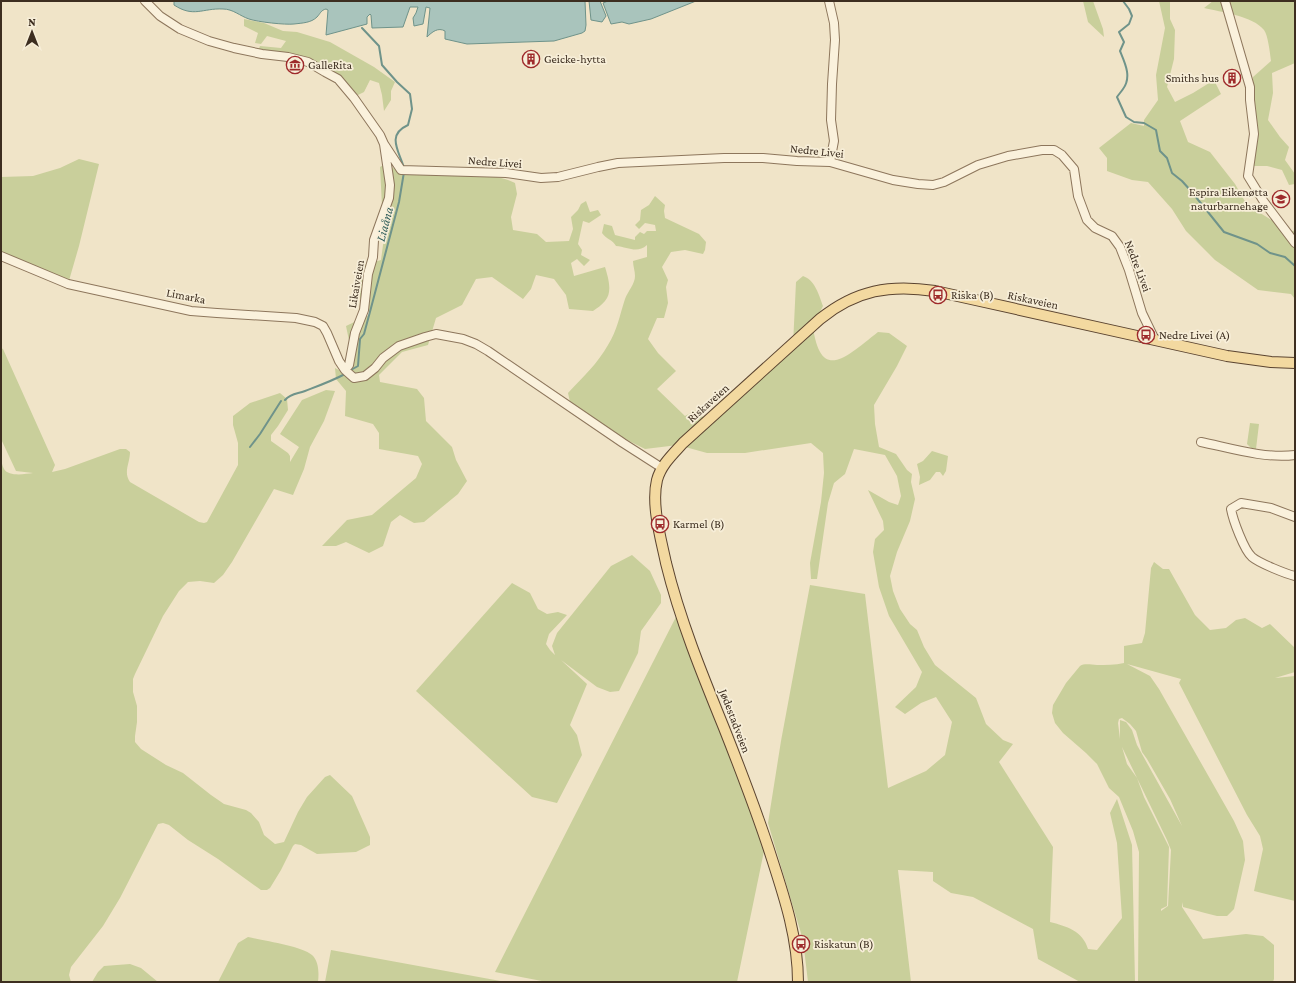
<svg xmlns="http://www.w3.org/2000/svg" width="1296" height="983" font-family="'Crimson Pro',serif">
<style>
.green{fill:#c9cf9b;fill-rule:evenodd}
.water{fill:#a9c4bc;stroke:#6f938a}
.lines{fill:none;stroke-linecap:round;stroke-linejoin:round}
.stream{stroke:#6f938a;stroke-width:2}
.minor-casing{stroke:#8d765c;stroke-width:10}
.major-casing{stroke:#5b4430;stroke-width:12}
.minor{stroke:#faf1dc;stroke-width:8}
.major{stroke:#f3d9a0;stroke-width:10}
.labels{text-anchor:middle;stroke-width:3.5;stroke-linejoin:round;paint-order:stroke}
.poi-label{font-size:12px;fill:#3d2e20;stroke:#f7eed8;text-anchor:start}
.street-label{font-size:12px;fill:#3d2e20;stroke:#f7eed8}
.water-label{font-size:13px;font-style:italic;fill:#2f5d5a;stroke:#f7eed8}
</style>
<rect width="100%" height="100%" fill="#f0e4c8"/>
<!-- green -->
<path class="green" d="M1083,1H1093L1103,29L1104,37L1088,22Z
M1159,1H1170V19L1175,30L1174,59L1167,87L1175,102L1193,93L1214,80L1221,94L1180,121L1188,142L1210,152L1235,184L1247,205L1291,232L1295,230V299L1291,294L1258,290L1215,260L1186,231L1172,209L1148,182L1132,180L1107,171V158L1099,148L1131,123L1144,126V120L1158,100L1156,75L1165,28Z
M1213,1H1295V63L1272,73L1273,93L1268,120L1280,137L1289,147L1285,160L1295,174V184L1289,185L1282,170L1267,166H1252L1256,150L1257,134L1252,85L1253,77L1271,61C1270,53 1268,35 1264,30C1253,16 1221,12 1204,8Z
M244,19L264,23L283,31L297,32L330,42L374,67L395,82L391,91V100L384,111L382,95L379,83L370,80L364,92L358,95L338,75L258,51L260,46L281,48L286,41L267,36L261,44L255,43L258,33L244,26Z
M79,159L99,164L79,246L68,284L1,256V177L33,176L60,168Z
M387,163L397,171L405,173C433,174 492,170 515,183L517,194L511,217L513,230L537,234L546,242L569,241L573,229L571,217L578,210L581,204L586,201L590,212L598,210L601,215L589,223L583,221L578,244L582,250L581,255L590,260L584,266L577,259L571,263L574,276L605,267C608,277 613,292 605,301C602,305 597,308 593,311L569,309L566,295L554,279L536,275L531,289L523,299L492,277L476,279L462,305L436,318L428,345L402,352L379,375L380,382L417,389L424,398L426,421L452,447L456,460L467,481L458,494L424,522L414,523L400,515L391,522L383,546L369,553L346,542L336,546H322L347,520L372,515L416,478L422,464L418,456L379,449V433L373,424L345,416L346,391L336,379L335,368L348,375L351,350L346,326L369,315V306L360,298L358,277L363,265L381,260L387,215L382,206L380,167Z
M655,196L665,205L664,211L665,218L699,234L706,242L705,250L703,254L685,250L671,252L662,267L668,280L666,287L668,303L664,318H657L648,339L658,353L676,371L657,389L685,416L696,410L710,424L793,345L796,282L803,276C815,280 819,295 823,306L819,314L812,320C819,384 844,359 878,332L889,333L907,346L897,366L874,405L875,424L879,447L896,454L907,470L912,474L911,482L915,499L910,521L897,552L890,576L893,591L900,609L910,624L917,630L924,647L935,665L976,698L986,724L1003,740L1013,744L999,762L1053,847L1050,922C1066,926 1083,931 1088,949L1097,950L1122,918L1117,843L1110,813L1117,799L1132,845L1135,982H1080L1038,959L1033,929L973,897L951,893L933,881V872L898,870L911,982H808L803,940L768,823L781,741L810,585L865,594L888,788L926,771L945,755L952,722L936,697L921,703L905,714L895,707L916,687L922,672L889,616L879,587L873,552L875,539L884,530L883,521L868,490L889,502L898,505L901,496L897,476L885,455L854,449L845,474L834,483L828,503L817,579H811L810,563L821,502L824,473L823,453L811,443L745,453H707L678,445L645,449L623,438L570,402L568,393C583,377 598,363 608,345C617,331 620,314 625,299C628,291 635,284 635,276C635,271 633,266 633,261L647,257V245C637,254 628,247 616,246C613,240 606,239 602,233L604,224L612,226L615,235L635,240V237L640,232L644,234L647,231H656L655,225L645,223L639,229L635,225L640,220L641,210L649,205Z
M1,348L3,349L55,465L52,472L65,469L120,449H126L130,452C130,463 123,472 130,482L199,522L204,523L207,522L238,465V443L233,425V416L250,403L280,393L287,399L288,410L278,426L271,435V441L288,453L290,456V462L299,447L280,434L302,400L326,390L335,391L324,421L310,447L304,469L293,495L274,489L232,562L223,575L214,583L200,581L188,582L179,591L163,616L135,674L133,679V692L137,706V722L135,736V742L141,749L166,765L183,773L211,795L224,804L246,810L251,813L259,822L264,835L275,844L284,842L298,812L307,797L325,777L330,775L352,796L370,837V845L356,852L317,854L301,845L295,844L293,846L281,870L270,888L267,890H261L218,859L188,840L169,825L163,823L158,824L120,898L103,926L71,967L69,975L71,982H1V459C2,462 2,466 4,469C9,477 25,474 33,473L16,471L1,439Z
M1250,423L1259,424L1256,449L1251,448L1247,444Z
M932,451L948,456L946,471L943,476L940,472H936L930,480L919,485L920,477L917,464L923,461Z
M632,555L650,571L661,595V603L641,631L638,653L619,691L610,692L597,687L561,660L587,684L570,725L577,735L582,755L557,803L532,797L416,691L512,583L530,593L538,609L547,614L558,612L567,615L549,634L546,644L550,650L555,655L552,646L557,633L611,566Z
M1154,562L1163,569H1169L1195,615L1210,630L1226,628L1236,620L1245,618L1262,628L1270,624L1295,648V672L1275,678L1295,676V901L1254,891L1263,849L1260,836L1247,815L1179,683L1181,679L1127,664L1150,676L1159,689L1234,821L1243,841L1245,860L1234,909L1227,916H1217L1205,913L1183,907L1182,902V907L1203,939L1246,934L1263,936L1274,945V979L1273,982H1138L1139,852L1133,831L1119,797L1109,788L1097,764L1086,753L1063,733L1055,723L1052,713L1053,705L1066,683L1080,666C1085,663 1091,665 1097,665C1106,665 1115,665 1124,663V646L1142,643L1145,633L1151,568ZM1122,718L1130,724L1136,731L1142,752L1147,759L1170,799L1182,826L1137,745L1132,730L1126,722L1120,720V739L1118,723L1119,719ZM1122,747L1167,840L1171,850L1168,906L1161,911V909L1167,906L1169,847L1144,797L1137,778L1127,764Z
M679,611L764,851L737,982H547L495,972Z
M248,937C264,941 301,946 312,955C319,961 319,974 318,982H218L238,943Z
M331,950L506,982H325Z
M130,964L141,968L158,982H92L98,972L104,966Z"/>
<!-- water -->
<path class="water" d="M174,1H585L586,25L585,31L582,33L554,41L467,44L445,39V31C438,27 432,32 427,37L430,8L426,7L423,24L414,26L413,18L416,13L418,7H410L403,27L372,28L371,15L370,14L367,17V24L326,35L328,10L326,9C321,10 320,14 317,17C311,23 302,23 294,24C285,25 258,22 249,19C240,16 233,9 223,9C202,8 194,18 174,5Z
M589,1H600L606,16L602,22L591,20Z
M608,1H696L651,19L629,24L622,22L611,24L603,3Z"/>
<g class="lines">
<!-- stream -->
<path class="stream" d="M1123,1L1129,9L1132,16L1129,24L1119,32L1124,42L1120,51C1125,63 1132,77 1123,89C1121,92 1119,94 1117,97L1126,117L1134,122L1144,123L1156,130L1160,151L1167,158L1172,173L1182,181L1191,191L1224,232L1257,244L1270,253L1285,257L1295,266
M362,28L379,46L382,65L397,82L410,94L412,109L408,125C386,135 399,151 404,168
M349,371L358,366L360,339L364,334L371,308L399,202L404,172
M285,400C291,393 297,394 305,391C318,386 332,381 345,374
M250,447L260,434L281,401"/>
<defs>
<path id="minor" d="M145,1L160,16L180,29L209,41L234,48L262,54L288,57L308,62L325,72L338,79L354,98L380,135L384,144L390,185L389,198L374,240L373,257L368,274L364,310L355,333L349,365L345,370L354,378L365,376L375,368L383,358L399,346L425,337L436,334L463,339L476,344L488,351L623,443L662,468
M829,1L834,23L835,40L832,84L831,120L834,141L830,162
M1225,1L1250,87V100L1254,134L1248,176L1264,202L1295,243
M384,144L401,170L506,173L541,178L558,177L598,167L618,163L724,158H763L797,161L830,162L893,180L918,184L933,185L944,182L978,165L1008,156L1042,150H1054L1062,155L1074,169L1078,196L1087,220L1095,228L1112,236L1120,247L1129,270L1142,313L1155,340
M1,256L68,284L191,311L217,313L296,318L315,322L323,326L327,333L339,361L345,370
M1201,442C1230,448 1265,459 1295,455
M1295,517L1271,508L1241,503L1231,509C1233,520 1244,550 1252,557C1259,563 1286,574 1295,576"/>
<path id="major" d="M798,982C798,939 785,899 772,859C758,815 741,771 724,728C702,674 680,620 666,563C661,539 651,505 657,480C661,465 673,454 683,443L820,319C856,290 890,284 935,291L1227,356L1271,362L1295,363"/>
</defs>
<!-- minor casing -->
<use href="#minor" class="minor-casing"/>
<!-- major casing -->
<use href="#major" class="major-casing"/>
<!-- minor -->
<use href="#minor" class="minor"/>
<!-- major -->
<use href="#major" class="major"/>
</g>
<!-- icons -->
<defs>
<symbol id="building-ring" viewBox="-11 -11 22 22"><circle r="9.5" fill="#f7eed8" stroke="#9e2a2b" stroke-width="1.5"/><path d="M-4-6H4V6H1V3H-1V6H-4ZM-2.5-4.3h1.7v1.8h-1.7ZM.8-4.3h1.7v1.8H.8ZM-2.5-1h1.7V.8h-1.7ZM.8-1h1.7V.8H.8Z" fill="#9e2a2b"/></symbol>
<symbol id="museum-ring" viewBox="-11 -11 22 22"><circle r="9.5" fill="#f7eed8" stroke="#9e2a2b" stroke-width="1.5"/><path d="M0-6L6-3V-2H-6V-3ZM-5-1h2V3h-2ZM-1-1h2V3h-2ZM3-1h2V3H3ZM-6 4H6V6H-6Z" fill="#9e2a2b"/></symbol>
<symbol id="school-ring" viewBox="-11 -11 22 22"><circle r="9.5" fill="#f7eed8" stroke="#9e2a2b" stroke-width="1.5"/><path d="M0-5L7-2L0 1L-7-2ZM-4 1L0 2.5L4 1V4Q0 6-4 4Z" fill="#9e2a2b"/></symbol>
<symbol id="bus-ring" viewBox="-11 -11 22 22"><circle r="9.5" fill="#f7eed8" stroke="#9e2a2b" stroke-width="1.5"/><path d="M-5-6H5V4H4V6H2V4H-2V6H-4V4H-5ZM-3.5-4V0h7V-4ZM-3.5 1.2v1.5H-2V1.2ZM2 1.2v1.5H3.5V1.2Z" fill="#9e2a2b"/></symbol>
</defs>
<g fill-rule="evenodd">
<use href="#building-ring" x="521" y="49" width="20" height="20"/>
<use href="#museum-ring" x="285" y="55" width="20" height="20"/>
<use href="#building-ring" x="1222" y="68" width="20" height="20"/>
<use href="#school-ring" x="1271" y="189" width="20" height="20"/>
<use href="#bus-ring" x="928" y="285" width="20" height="20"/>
<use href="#bus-ring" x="1136" y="325" width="20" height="20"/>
<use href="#bus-ring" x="650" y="514" width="20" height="20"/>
<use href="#bus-ring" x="791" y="934" width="20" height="20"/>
</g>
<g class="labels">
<!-- poi labels -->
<g class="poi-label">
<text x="544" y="63">Geicke-hytta</text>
<text x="308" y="69">GalleRita</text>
<text x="1219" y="82" text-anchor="end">Smiths hus</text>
<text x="1268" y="196" text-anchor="end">Espira Eikenøtta<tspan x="1268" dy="14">naturbarnehage</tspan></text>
<text x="951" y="299">Riska (B)</text>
<text x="1159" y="339">Nedre Livei (A)</text>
<text x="673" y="528">Karmel (B)</text>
<text x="814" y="948">Riskatun (B)</text>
</g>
<!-- street labels -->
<g class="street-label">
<text transform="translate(817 151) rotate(6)" y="4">Nedre Livei</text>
<text transform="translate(495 162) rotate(4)" y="4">Nedre Livei</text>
<text transform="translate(1138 266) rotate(69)" y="4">Nedre Livei</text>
<text transform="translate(356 284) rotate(-80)" y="4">Likaiveien</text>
<text transform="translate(186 296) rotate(11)" y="4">Limarka</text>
<text transform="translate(1033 300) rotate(12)" y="4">Riskaveien</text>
<text transform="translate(708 403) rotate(-42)" y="4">Riskaveien</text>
<text transform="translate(735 721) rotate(69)" y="4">Jødestadveien</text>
</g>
<!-- water labels -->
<g class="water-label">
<text transform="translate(384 224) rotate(-75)" y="5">Liaåna</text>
</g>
</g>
<!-- border -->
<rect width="1296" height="983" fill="none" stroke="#3d2e20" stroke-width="4"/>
<!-- north arrow -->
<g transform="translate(32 32)" stroke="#f7eed8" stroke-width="3" paint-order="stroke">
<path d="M0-3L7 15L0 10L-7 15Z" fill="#3d2e20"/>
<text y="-6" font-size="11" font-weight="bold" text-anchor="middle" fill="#3d2e20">N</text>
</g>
</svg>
